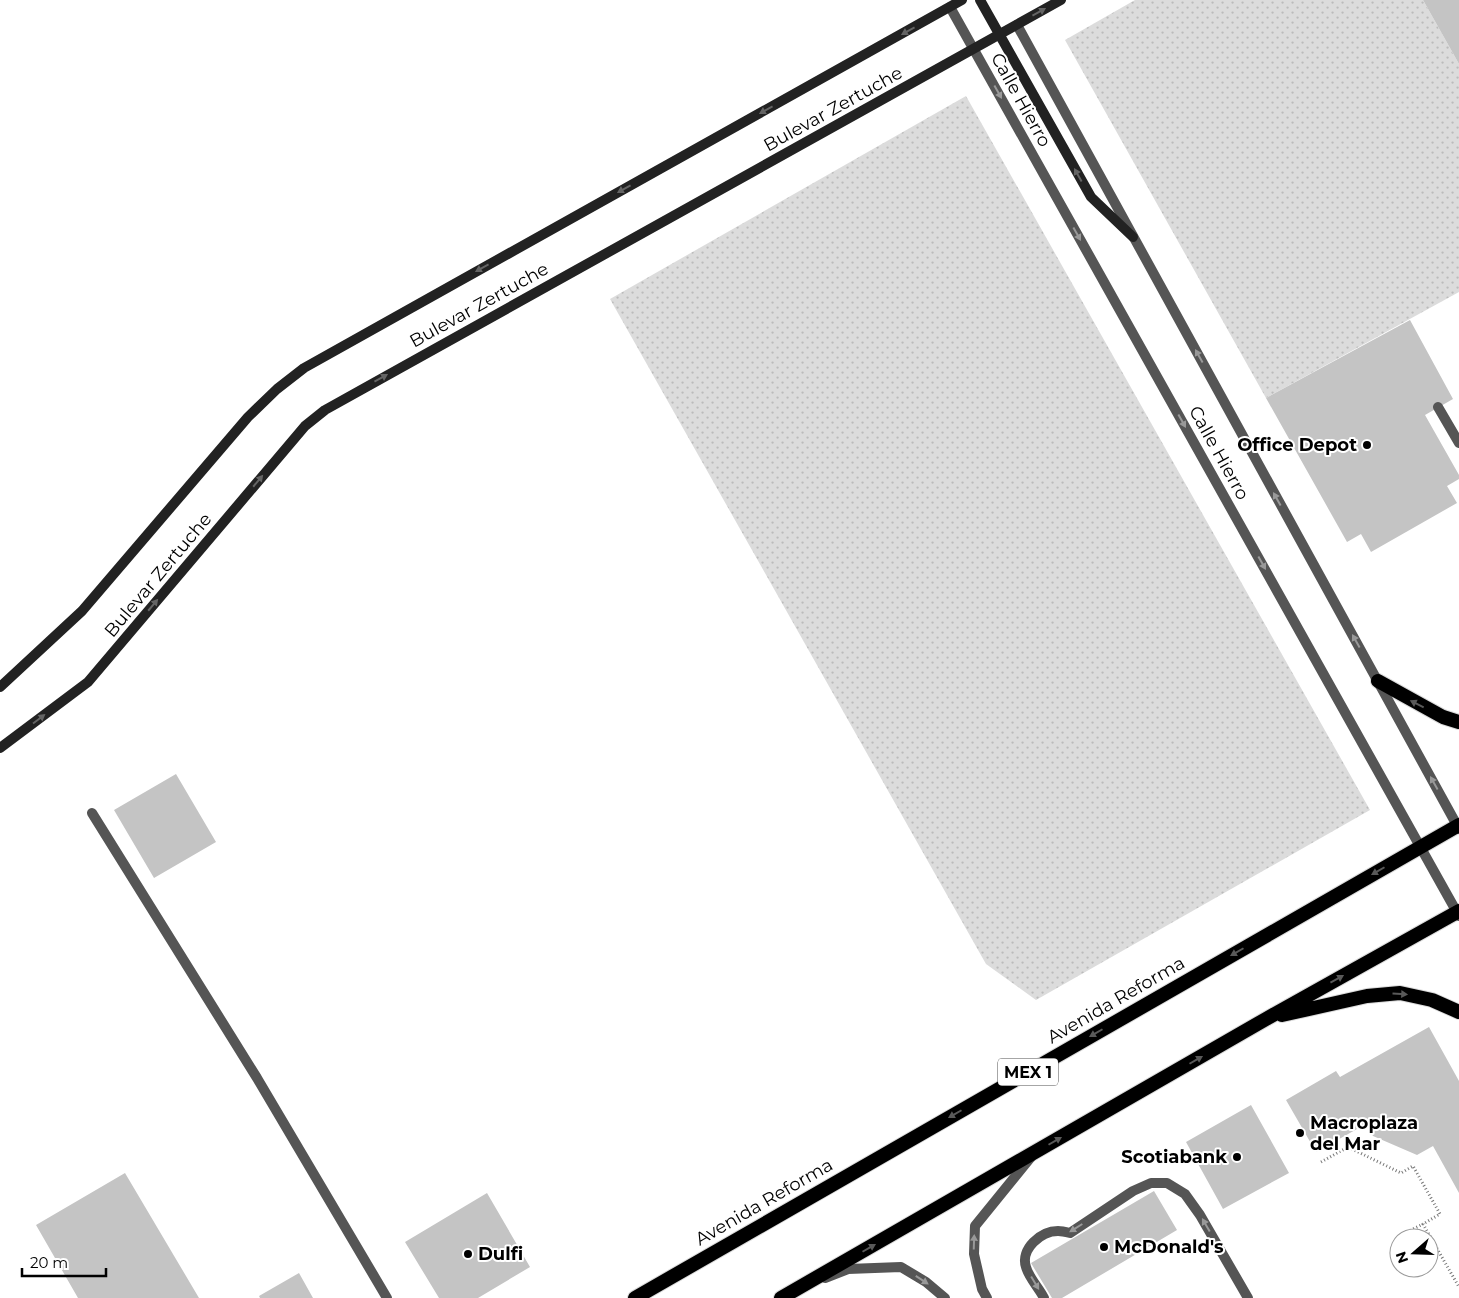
<svg xmlns="http://www.w3.org/2000/svg" width="1459" height="1298" font-family="Montserrat,sans-serif">
<style>
.grass{fill:url(#grass-dots)}
.building{fill:#c4c4c4}
.lines{fill:none;stroke-linecap:round;stroke-linejoin:round}
.trunk-casing{stroke:#dbdbdb;stroke-width:16}
.path{stroke:#777;stroke-width:3;stroke-dasharray:1 2.5;stroke-linecap:butt}
.service{stroke:#555;stroke-width:10}
.minor{stroke:#555;stroke-width:10}
.secondary{stroke:#222;stroke-width:10}
.trunk{stroke:#000;stroke-width:14}
.oneway{fill:#646464}
.oneway2{fill:#999}
.oneway3{fill:#595959}
.poi-dot{fill:#000;stroke:#fff;stroke-width:2}
.labels{text-anchor:middle;stroke-width:4;stroke-linejoin:round;paint-order:stroke}
.shield{fill:#fff;stroke:#4c4c4c;stroke-width:1}
.shield-label{font-size:16px;font-weight:bold;fill:#000}
.street-label{font-size:18px;fill:#000;stroke:#fff}
.poi-label{font-size:18px;font-weight:bold;fill:#000;stroke:#fff;text-anchor:start}
</style>
<defs>
<pattern id="grass-dots" width="8" height="8" patternUnits="userSpaceOnUse" patternTransform="scale(1.25)"><rect width="8" height="8" fill="#dcdcdc"/><path d="M2 2h.1M6 6h.1" fill="none" stroke="#bbb" stroke-width="1.8" stroke-linecap="round"/></pattern>
</defs>
<rect width="100%" height="100%" fill="#fff"/>
<!-- grass -->
<path class="grass" d="M1135,0H1423L1459,64V292L1266,398L1065,40Z
M966,96L1370,810L1036,1000L986,964L610,299Z"/>
<!-- building -->
<path class="building" d="M1423,0H1459V64Z
M1410,320L1453,399L1425,415L1459,475V479L1447,486L1457,503L1371,552L1361,534L1347,542L1266,398Z
M176,774L216,842L154,878L114,810Z
M1429,1027L1459,1081V1193L1433,1146L1417,1155L1373,1136L1366,1124L1316,1152L1286,1100L1336,1071L1340,1077Z
M1251,1105L1289,1173L1223,1209L1186,1142Z
M125,1173L199,1298H78L36,1225Z
M1154,1191L1177,1230L1062,1298H1052L1031,1263Z
M487,1193L530,1267L478,1298H439L405,1242Z
M299,1273L313,1298H260L259,1296Z"/>
<g class="lines">
<defs>
<path id="trunk" d="M1378,681L1443,717L1459,722
M1282,1015L1367,996L1400,993L1432,1000L1459,1012
M635,1298L1459,825
M781,1298L1266,1019L1459,911"/>
</defs>
<!-- trunk casing -->
<use href="#trunk" class="trunk-casing"/>
<!-- path -->
<path class="path" d="M1321,1162L1348,1147L1401,1173L1413,1166L1440,1214L1423,1224L1459,1287
M1407,1232L1423,1224"/>
<!-- service -->
<path class="service" d="M1438,407L1459,443
M92,813L257,1078L387,1298
M825,1278L848,1269L901,1267L926,1282L945,1298
M987,1298L982,1289L974,1254L975,1226L1031,1157
M1044,1298C1039,1288 1029,1278 1026,1267C1020,1249 1041,1231 1058,1231C1062,1231 1066,1232 1070,1233L1133,1191L1151,1183H1167L1185,1194L1200,1215L1248,1298"/>
<!-- minor -->
<path class="minor" d="M950,7L1459,916
M1017,25L1459,829"/>
<!-- secondary -->
<path class="secondary" d="M980,0L1091,197L1133,237
M0,687L82,611L248,417L277,389L304,368L962,0
M0,748L88,682L305,426L325,410L1061,0"/>
<!-- trunk -->
<use href="#trunk" class="trunk"/>
</g>
<!-- one-way arrows -->
<defs><path id="oneway-solid" d="M-6-.8H1V-3.2L6.5 0L1 3.2V.8H-6Z" transform="scale(1.25)"/></defs>
<g class="oneway">
<use href="#oneway-solid" transform="translate(1039 12) rotate(-29)"/>
<use href="#oneway-solid" transform="translate(908 31) rotate(151)"/>
<use href="#oneway-solid" transform="translate(766 110) rotate(151)"/>
<use href="#oneway-solid" transform="translate(1078 175) rotate(-119)"/>
<use href="#oneway-solid" transform="translate(624 189) rotate(151)"/>
<use href="#oneway-solid" transform="translate(482 268) rotate(151)"/>
<use href="#oneway-solid" transform="translate(381 378) rotate(-29)"/>
<use href="#oneway-solid" transform="translate(258 481) rotate(-50)"/>
<use href="#oneway-solid" transform="translate(153 605) rotate(-50)"/>
<use href="#oneway-solid" transform="translate(39 719) rotate(-37)"/>
</g>
<g class="oneway2">
<use href="#oneway-solid" transform="translate(998 92) rotate(61)"/>
<use href="#oneway-solid" transform="translate(1077 234) rotate(61)"/>
<use href="#oneway-solid" transform="translate(1199 356) rotate(-119)"/>
<use href="#oneway-solid" transform="translate(1182 421) rotate(61)"/>
<use href="#oneway-solid" transform="translate(1277 499) rotate(-119)"/>
<use href="#oneway-solid" transform="translate(1262 563) rotate(61)"/>
<use href="#oneway-solid" transform="translate(1356 641) rotate(-119)"/>
<use href="#oneway-solid" transform="translate(1434 783) rotate(-119)"/>
<use href="#oneway-solid" transform="translate(1206 1225) rotate(-120)"/>
<use href="#oneway-solid" transform="translate(1076 1228) rotate(148)"/>
<use href="#oneway-solid" transform="translate(974 1242) rotate(-88)"/>
<use href="#oneway-solid" transform="translate(922 1280) rotate(33)"/>
<use href="#oneway-solid" transform="translate(1035 1283) rotate(59)"/>
</g>
<g class="oneway3">
<use href="#oneway-solid" transform="translate(1417 704) rotate(-153)"/>
<use href="#oneway-solid" transform="translate(1378 871) rotate(150)"/>
<use href="#oneway-solid" transform="translate(1237 952) rotate(150)"/>
<use href="#oneway-solid" transform="translate(1337 979) rotate(-29)"/>
<use href="#oneway-solid" transform="translate(1400 994) rotate(3)"/>
<use href="#oneway-solid" transform="translate(1096 1033) rotate(150)"/>
<use href="#oneway-solid" transform="translate(1196 1060) rotate(-30)"/>
<use href="#oneway-solid" transform="translate(955 1114) rotate(150)"/>
<use href="#oneway-solid" transform="translate(1055 1141) rotate(-30)"/>
<use href="#oneway-solid" transform="translate(869 1248) rotate(-30)"/>
</g>
<!-- markers -->
<g class="poi-dot">
<circle cx="1367" cy="445" r="5"/>
<circle cx="1300" cy="1133" r="5"/>
<circle cx="1237" cy="1157" r="5"/>
<circle cx="1104" cy="1247" r="5"/>
<circle cx="468" cy="1254" r="5"/>
</g>
<g class="labels">
<!-- shield labels -->
<rect class="shield" x="998" y="1058.5" width="60" height="27" rx="4"/>
<g class="shield-label">
<text x="1028" y="1078">MEX 1</text>
</g>
<!-- street labels -->
<g class="street-label">
<text transform="translate(1021 100) rotate(61)" y="6">Calle Hierro</text>
<text transform="translate(833 109) rotate(-29)" y="6">Bulevar Zertuche</text>
<text transform="translate(479 305) rotate(-29)" y="6">Bulevar Zertuche</text>
<text transform="translate(1219 453) rotate(61)" y="6">Calle Hierro</text>
<text transform="translate(158 575) rotate(-50)" y="6">Bulevar Zertuche</text>
<text transform="translate(1116 1000) rotate(-30)" y="6">Avenida Reforma</text>
<text transform="translate(764 1202) rotate(-30)" y="6">Avenida Reforma</text>
</g>
<!-- poi labels -->
<g class="poi-label">
<text x="1357" y="451" text-anchor="end">Office Depot</text>
<text x="1310" y="1129">Macroplaza<tspan x="1310" dy="21">del Mar</tspan></text>
<text x="1227" y="1163" text-anchor="end">Scotiabank</text>
<text x="1114" y="1253">McDonald's</text>
<text x="478" y="1260">Dulfi</text>
</g>
</g>
<!-- north arrow -->
<g transform="translate(1414 1253) rotate(250)"><circle r="24" fill="#ffffff" stroke="#999999"/>
<path d="M0-4L9 19L0 12L-9 19Z" fill="#000000"/>
<text y="-8" font-size="14" font-weight="bold" text-anchor="middle" fill="#000000">N</text>
</g>
<!-- scale -->
<path d="M22 1268v8h84v-8" fill="none" stroke="#000000" stroke-width="2.5"/>
<text x="30" y="1268" font-size="15" fill="#000000" stroke="#ffffff" stroke-width="4" paint-order="stroke">20 m</text>
</svg>
